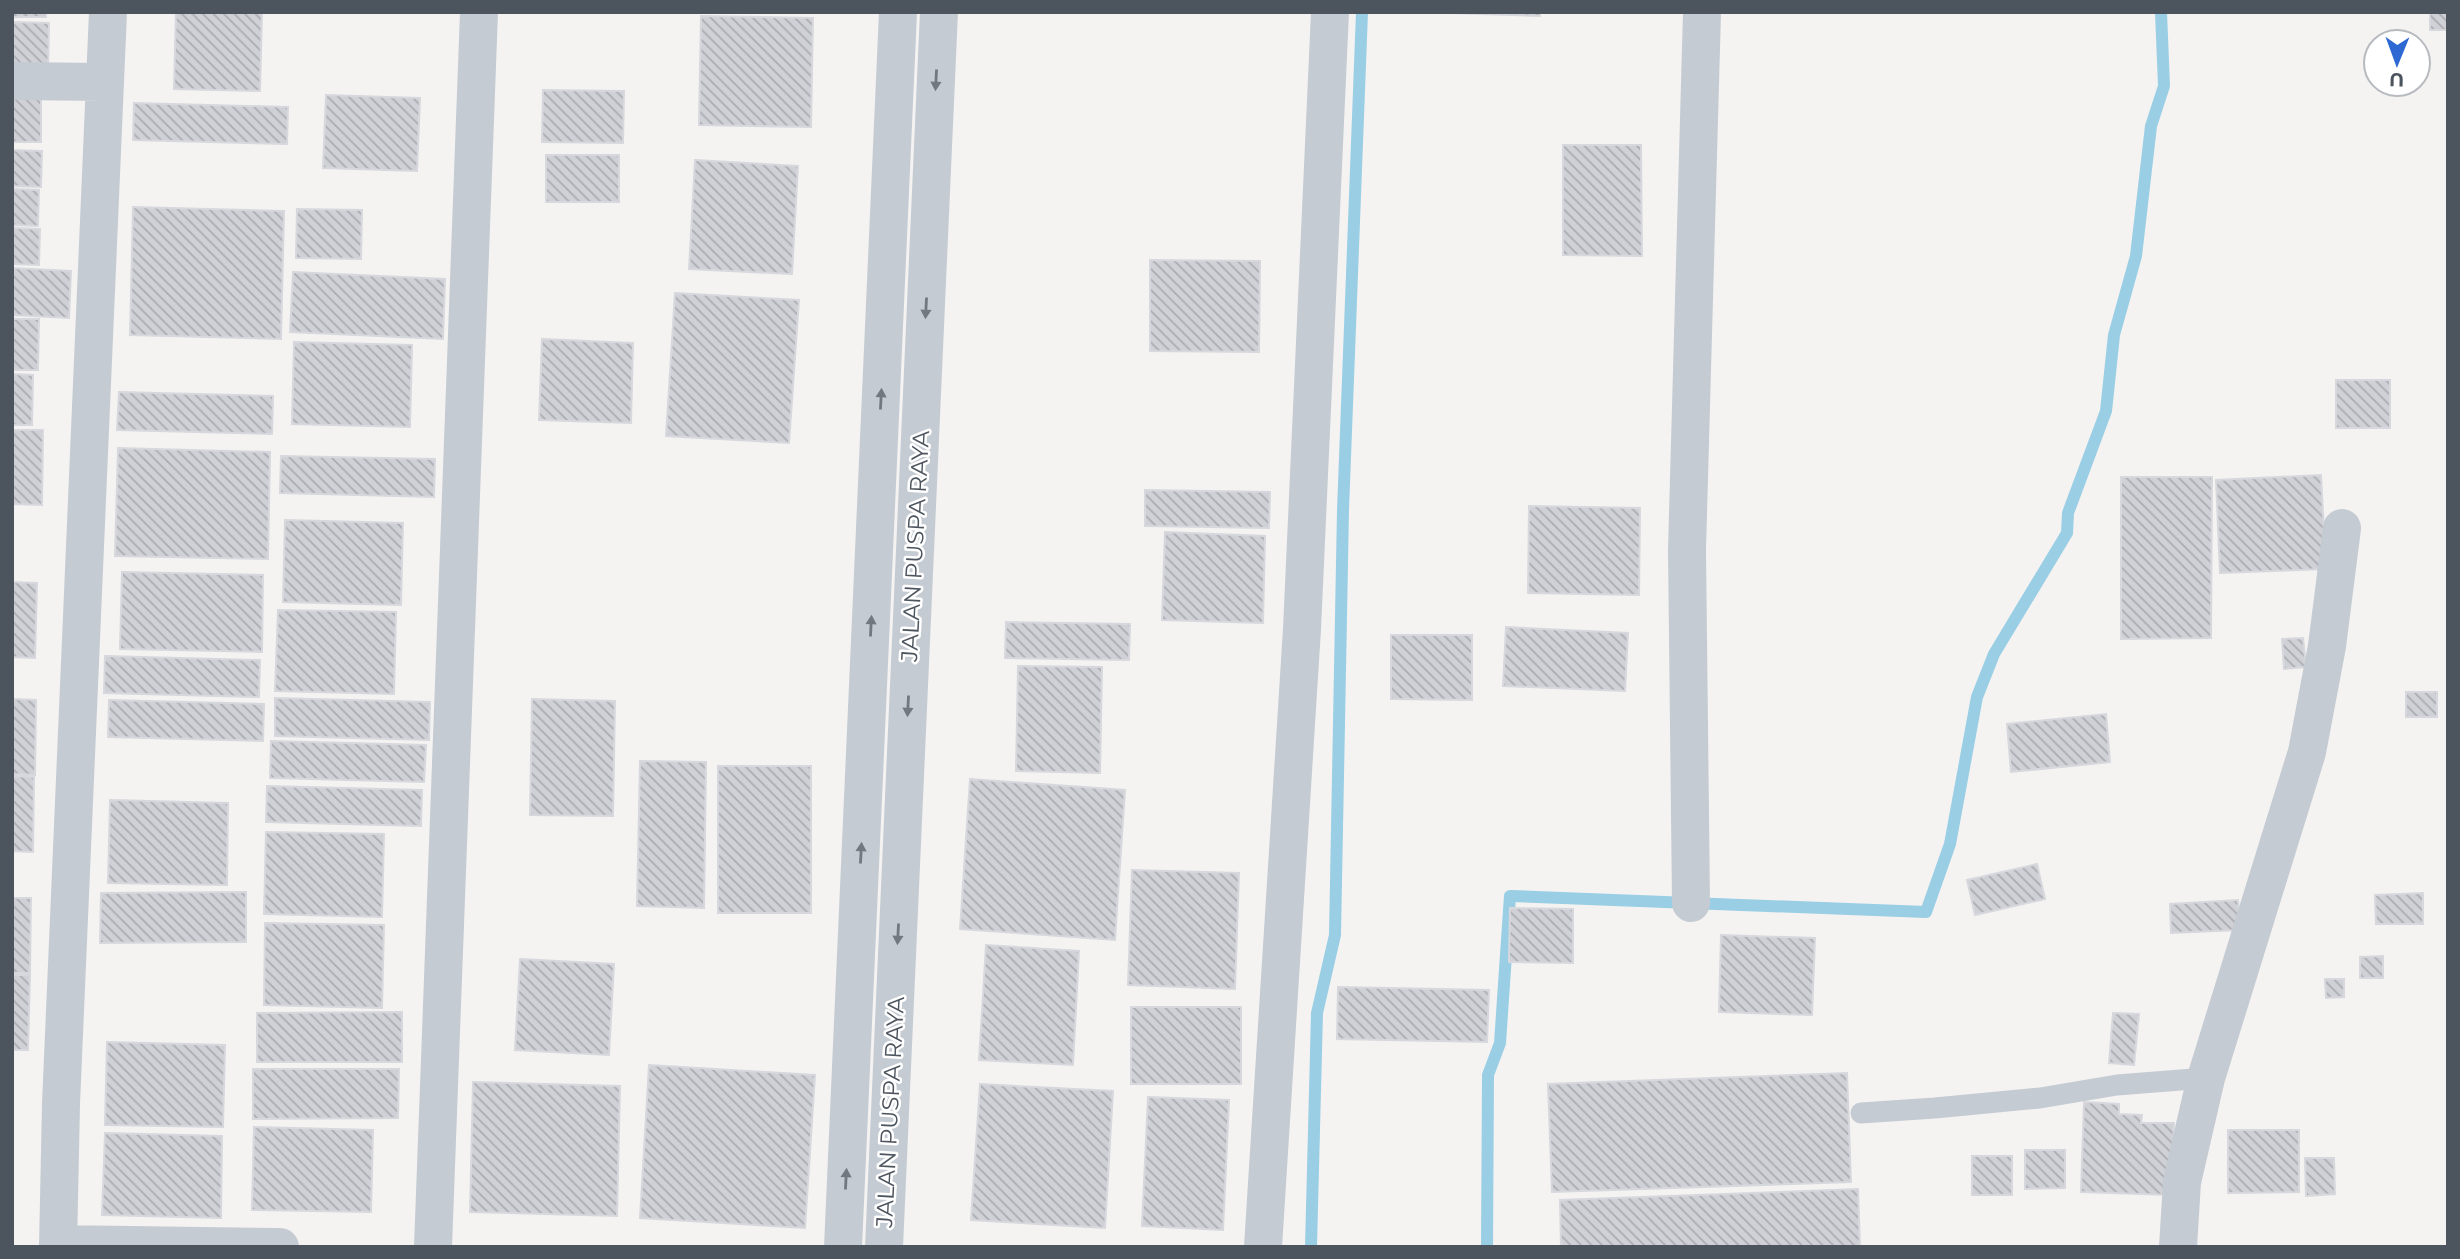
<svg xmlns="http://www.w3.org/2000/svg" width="2460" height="1259" font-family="Montserrat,sans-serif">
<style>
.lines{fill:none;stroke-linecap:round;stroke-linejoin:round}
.stream{stroke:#99cee4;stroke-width:12}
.building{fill:url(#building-back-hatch);stroke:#d7d8dd;stroke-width:2}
.lane{stroke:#c5cbd2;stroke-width:21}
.street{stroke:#c5cbd2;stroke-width:38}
.oneway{fill:#707881}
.labels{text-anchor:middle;stroke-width:5;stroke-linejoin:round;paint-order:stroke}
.street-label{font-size:23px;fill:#4c545e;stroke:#fff}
</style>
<defs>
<pattern id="building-back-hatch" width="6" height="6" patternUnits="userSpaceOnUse" patternTransform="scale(1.75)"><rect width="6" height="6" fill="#d0d1d6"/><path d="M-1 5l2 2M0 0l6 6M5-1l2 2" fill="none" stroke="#abacb1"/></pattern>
</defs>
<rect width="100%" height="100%" fill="#f4f3f2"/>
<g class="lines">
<!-- stream -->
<path class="stream" d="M1311,1247L1317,1013L1335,935L1343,510L1362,12
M1487,1247L1488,1075L1500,1043L1510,896L1926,912L1950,844L1977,697L1994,654L2067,533L2068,513L2106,411L2114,335L2136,256L2151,126L2164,86L2161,12"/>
</g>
<!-- building -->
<path class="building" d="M12,12H46V17H12Z
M176,12H262L260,91L174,89Z
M1420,12H1540V16Z
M2430,12H2448V30H2430Z
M701,16L813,18L811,127L699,125Z
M12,22L49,23L48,73L12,72Z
M12,89H41V142H12Z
M543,90L624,91L623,143L542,142Z
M326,95L420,98L417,171L323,168Z
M134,103L288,107L287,144L133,140Z
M1563,145H1641L1642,256L1563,255Z
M12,150L42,151L41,187L12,186Z
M546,155H619V202H546Z
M695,160L798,166L792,274L689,269Z
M12,189L39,190L38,226L12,225Z
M133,207L284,211L281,339L130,335Z
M297,209L362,210L361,259L296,258Z
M12,228L40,229L39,265L12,264Z
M1150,260L1260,261L1259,352L1150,351Z
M12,268L71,271L69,318L12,315Z
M293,272L445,279L443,339L290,332Z
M675,293L799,300L789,443L666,436Z
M12,319H39L38,370H12Z
M542,339L633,343L631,423L539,420Z
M294,342L412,345L410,427L292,424Z
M12,374L33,375L32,425H12Z
M2336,380H2390V428H2336Z
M119,392L273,396L272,434L117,430Z
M12,430H43L42,505L12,504Z
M118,448L270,452L268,559L115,556Z
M281,456L435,459L434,497L280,493Z
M2321,475L2326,569L2220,573L2216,480Z
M2121,477H2212L2211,638L2121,639Z
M1145,490L1270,492L1269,528L1145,526Z
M1529,506L1640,508L1639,595L1528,593Z
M285,520L403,523L401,605L283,602Z
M1165,532L1265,536L1263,623L1162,620Z
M122,572L263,575L262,652L120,649Z
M12,582L37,583L35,658L12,657Z
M278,610L396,612L394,694L275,691Z
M1006,622L1130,624L1129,660L1005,658Z
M1506,627L1628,633L1625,691L1503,686Z
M1391,635H1472V700L1391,699Z
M2303,638L2306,667L2284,669L2282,639Z
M105,656L260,660L259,697L104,693Z
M1018,666L1102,667L1100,773L1016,771Z
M2406,692H2437V717H2406Z
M275,698L430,702L429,740L275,736Z
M12,699L36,700L35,775L12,774Z
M532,699L615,701L613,816L530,815Z
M109,700L264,704L263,741L108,737Z
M2106,714L2110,762L2011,772L2007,724Z
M271,741L426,745L424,782L270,778Z
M640,761L706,762L704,908L637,906Z
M718,766H811V913H718Z
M12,776L34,777L33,852L12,851Z
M970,779L1125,790L1115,940L960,929Z
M267,786L422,790L421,826L266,822Z
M110,800L228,803L227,885L108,883Z
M266,832L384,834L382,917L264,914Z
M2037,864L2045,899L1975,915L1967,880Z
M1132,870L1239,873L1235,989L1128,985Z
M246,892V942L100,943L101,893Z
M2423,893V924H2376L2375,895Z
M12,898H31L30,973H12Z
M2238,900L2240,930L2171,933L2170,904Z
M1510,908L1573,909V963L1509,962Z
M265,923L384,925L382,1008L264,1005Z
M1721,935L1815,938L1812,1015L1719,1012Z
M986,945L1079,951L1073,1065L979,1060Z
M2383,956V978H2360V957Z
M520,959L614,964L609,1055L515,1050Z
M12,975H30L28,1050H12Z
M2325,979H2344V997L2326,998Z
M1338,987L1489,990L1487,1042L1337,1039Z
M1131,1007H1241V1084H1131Z
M402,1012V1062H257V1013Z
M2113,1013L2139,1014L2134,1065L2109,1063Z
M107,1042L225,1045L223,1127L105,1125Z
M649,1065L815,1075L805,1228L640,1218Z
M253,1069H399L398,1118L253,1119Z
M1847,1073L1851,1182L1552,1192L1548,1084Z
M473,1082L620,1086L617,1216L470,1212Z
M980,1084L1113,1091L1105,1228L971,1220Z
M1148,1097L1229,1100L1223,1230L1142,1226Z
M2084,1102L2119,1104V1114L2142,1115L2141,1123H2174L2171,1195L2081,1192Z
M254,1127L373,1130L371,1212L252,1210Z
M2228,1130H2299V1192L2228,1193Z
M105,1133L222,1136L221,1218L102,1215Z
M2025,1150H2065V1188L2025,1189Z
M1972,1156H2012V1195H1972Z
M2305,1158H2334L2335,1194L2306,1196Z
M1858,1189L1860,1247H1561L1560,1200Z"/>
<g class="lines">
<!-- lane -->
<path class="lane" d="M1861,1113L1935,1108L2040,1098L2117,1085L2206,1078"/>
<!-- street -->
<path class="street" d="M12,81L105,82
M1691,903L1687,550L1702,12
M58,1244L280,1247
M58,1247L61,1104L108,12
M433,1247L479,12
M843,1247L898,12
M884,1247L939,12
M1263,1247L1302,629L1330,12
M2178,1247L2182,1182L2206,1078L2307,752L2327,646L2342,528"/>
</g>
<!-- one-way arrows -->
<defs><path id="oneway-solid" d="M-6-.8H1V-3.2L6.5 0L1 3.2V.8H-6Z" transform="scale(1.75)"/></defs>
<g class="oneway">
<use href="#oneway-solid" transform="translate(936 80) rotate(93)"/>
<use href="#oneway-solid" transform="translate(926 308) rotate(93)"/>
<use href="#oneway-solid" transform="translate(881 399) rotate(-87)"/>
<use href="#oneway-solid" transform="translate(871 626) rotate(-87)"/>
<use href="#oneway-solid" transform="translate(908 706) rotate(93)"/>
<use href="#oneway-solid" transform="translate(861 853) rotate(-87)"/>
<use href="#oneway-solid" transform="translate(898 934) rotate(93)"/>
<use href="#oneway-solid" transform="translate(846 1179) rotate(-87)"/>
</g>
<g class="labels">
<!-- street labels -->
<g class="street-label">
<text transform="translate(915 546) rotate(-87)" y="8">JALAN PUSPA RAYA</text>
<text transform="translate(890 1112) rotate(-87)" y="8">JALAN PUSPA RAYA</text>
</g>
</g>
<!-- border -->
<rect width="2460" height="1259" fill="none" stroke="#4c545e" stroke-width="28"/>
<!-- north arrow -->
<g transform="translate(2397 63) rotate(181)"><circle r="33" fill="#ffffff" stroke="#b7bbbf" stroke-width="2"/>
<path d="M0-5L12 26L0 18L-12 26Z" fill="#2e68d2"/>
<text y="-10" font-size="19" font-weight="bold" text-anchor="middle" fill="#4c545e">U</text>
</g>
</svg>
